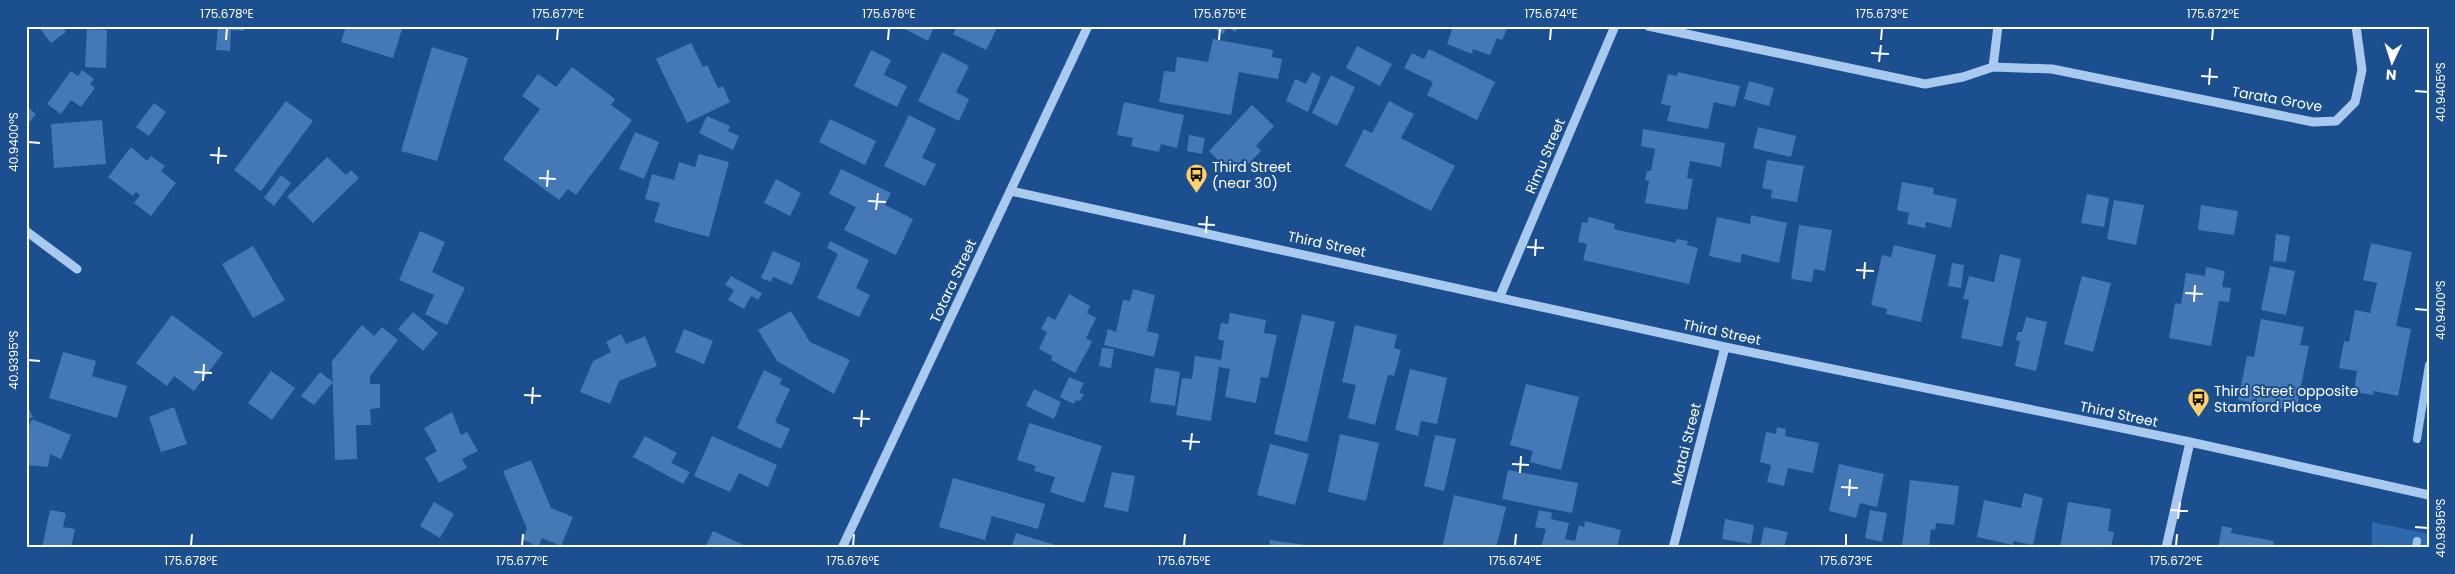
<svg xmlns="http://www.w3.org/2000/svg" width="2455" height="574" font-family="Poppins,sans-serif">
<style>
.green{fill:#2e69ad}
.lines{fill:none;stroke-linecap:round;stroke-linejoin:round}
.stream{stroke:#9cc4f0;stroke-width:8}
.building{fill:#4478b7}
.minor{stroke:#a9c9ee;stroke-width:9}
.ticks{fill:none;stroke:#fff;stroke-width:2}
.labels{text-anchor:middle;stroke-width:4;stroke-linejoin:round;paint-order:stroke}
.street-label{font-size:14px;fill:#fff;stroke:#1b4f8f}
.poi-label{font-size:14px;fill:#fff;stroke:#1b4f8f;text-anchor:start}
.neatline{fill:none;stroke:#fff;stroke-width:2}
.ticks-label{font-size:12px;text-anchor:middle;fill:#fff}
</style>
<rect width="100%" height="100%" fill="#1b4f8f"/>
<!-- green -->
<path class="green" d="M2372,522L2429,534V548H2372Z"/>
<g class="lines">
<!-- stream -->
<path class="stream" d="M2417,439L2429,365
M2416,548L2417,541"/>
</g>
<!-- building -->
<path class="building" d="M38,26H62L66,32L51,43Z
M218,26H245L244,31L231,30L230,51L216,50Z
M346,26H403L393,58L341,42Z
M899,26H932L934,27L928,41Z
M957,26H998L986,50L953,34Z
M1208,26H1238L1236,32L1226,27L1224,34Z
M1453,26H1508L1502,40L1497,38L1490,55L1473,49L1472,54L1447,44Z
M87,29L107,30L106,68L85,67Z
M1213,39L1273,50L1272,57L1282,59L1278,79L1239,72L1231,115L1159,102L1164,71L1175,72L1177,57L1208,62Z
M691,43L703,67L707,65L718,88L723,86L730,102L687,123L656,59Z
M1357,46L1392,64L1380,86L1346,68Z
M432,47L468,58L437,161L401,151Z
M1429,49L1495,82L1477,120L1427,95L1433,82L1404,68L1412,53L1424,59Z
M871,50L891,60L884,75L907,86L897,107L854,86Z
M942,52L969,66L956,92L969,99L959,121L918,101Z
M572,67L615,99L611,105L632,120L576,195L568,189L559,200L503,159L540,109L522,96L538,74L556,87Z
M82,70L94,79L90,84L95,88L81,107L71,100L61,114L47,104L71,71L78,76Z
M1312,72L1321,77L1308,112L1286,101L1295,79L1306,84Z
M1678,72L1740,86L1735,107L1714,102L1708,129L1667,121L1671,106L1661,104L1668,74L1677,76Z
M1331,75L1355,87L1337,126L1312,113Z
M1749,81L1774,88L1769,106L1744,99Z
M286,101L313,121L261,191L234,170Z
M1389,101L1414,114L1401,138L1455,166L1431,211L1345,166L1364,129L1372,133Z
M1124,102L1184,115L1177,148L1161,144L1159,152L1131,146L1133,138L1117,135Z
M154,103L166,112L149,136L136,127Z
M1252,105L1274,126L1256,146L1261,151L1248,164L1243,159L1230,172L1209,151Z
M26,106L36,114L26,126Z
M909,115L936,129L922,158L936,164L925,186L884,166Z
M707,116L730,126L728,131L739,136L733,150L699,133Z
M830,119L876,141L865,165L819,142Z
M102,120L106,164L54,168L51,124Z
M1758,127L1796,136L1791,157L1753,148Z
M1643,129L1725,143L1721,167L1690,161L1687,178L1693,179L1687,210L1645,203L1649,181L1645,180L1647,171H1651L1655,149L1641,146Z
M635,132L659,142L644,179L619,169Z
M1189,135L1205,138L1202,154L1187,151Z
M131,147L147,161L151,156L165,166L161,171L176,183L151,216L134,203L140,195L136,192L133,196L108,177Z
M699,154L729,162L709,237L654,222L660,203L645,199L652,174L674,180L679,162L695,167Z
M327,157L346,175L351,170L359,178L313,223L287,197Z
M1767,160L1804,166L1797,202L1771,198L1772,190L1762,188Z
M841,169L891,193L885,205L913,219L896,255L844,230L856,207L829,194Z
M281,175L291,183L274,206L264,198Z
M776,179L801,193L790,216L764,203Z
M1902,182L1934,188L1933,194L1957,199L1951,228L1926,222L1925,228L1907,224L1909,213L1897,210Z
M2087,194L2109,198L2104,227L2081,223Z
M2114,200L2144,205L2136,245L2107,239Z
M2201,205L2238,211L2234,235L2198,230Z
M1751,215L1787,223L1779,263L1742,254L1740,263L1709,256L1717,217L1750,224Z
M1589,217L1615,224L1614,229L1676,243V239L1688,241L1687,245L1698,248L1689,284L1583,260L1587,244L1578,242L1582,222L1587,223Z
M1799,225L1832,230L1825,271L1814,269L1812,282L1791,279Z
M420,231L445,242L432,272L465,288L447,325L425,314L434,295L399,280Z
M2276,234L2290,236L2286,262L2273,261Z
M830,241L869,260L856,288L870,295L859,317L817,298L838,254L827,248Z
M2371,243L2412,252L2396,326L2411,329L2398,396L2374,391L2373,395L2354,392L2357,371L2339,368L2344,341L2349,342L2355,310L2370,313L2377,283L2363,280Z
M1894,245L1936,255L1921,322L1886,314L1887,309L1871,305L1882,255L1891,257Z
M253,246L285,300L253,318L222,264Z
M773,251L801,263L792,285L773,277L771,282L761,278Z
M2000,254L2021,259L2002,347L1961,338L1969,300L1963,299L1969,276L1994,282Z
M1952,263L1964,265L1961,288L1948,286Z
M2270,266L2295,271L2286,315L2261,310Z
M2206,267L2225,271L2222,287L2231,288L2229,302L2219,301L2211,346L2169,338L2175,303L2181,304L2186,273L2205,276Z
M731,276L762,293L758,300L751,296L744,309L728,300L734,290L725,285Z
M2082,276L2111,283L2093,352L2064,344Z
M1133,289L1155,295L1147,331L1159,334L1154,357L1104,345L1108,329L1116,332L1123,300L1130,301Z
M1069,294L1090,306L1087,313L1096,318L1086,338L1092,342L1075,373L1051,360L1052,356L1039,349L1047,332L1041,329L1048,316L1055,320Z
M791,311L810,342L850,360L834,394L777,361L758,330Z
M413,312L438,333L423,351L398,329Z
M1230,313L1266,320L1264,333L1277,335L1268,378L1261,377L1256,403L1225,397L1230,369L1219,367L1211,421L1176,415L1182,378L1192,379L1195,356L1221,360L1224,341L1218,339L1221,323L1228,324Z
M1302,314L1335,322L1307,442L1274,434Z
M172,315L223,353L194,391L174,376L167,386L136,363Z
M2026,317L2047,322L2036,371L2015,366L2020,341L2016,340L2018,332H2022Z
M2261,319L2304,327L2300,345L2309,346L2296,411L2238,400L2247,356L2254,357Z
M362,325L374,336L382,327L398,340L370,376V384H380V408L370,409L371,425H356L357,459L335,460L332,361Z
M1355,325L1397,335L1394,348L1401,350L1394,376L1388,375L1375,425L1348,418L1356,385L1342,382Z
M684,329L713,341L704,364L675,352Z
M621,334L626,344L645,336L657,366L619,381L610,404L580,392L593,361L611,352L606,342Z
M1102,348L1114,349L1111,368L1099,366Z
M63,352L96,361L92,376L127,386L117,418L49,398Z
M1155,368L1180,372L1175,406L1150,402Z
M1410,369L1447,378L1437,424L1421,421L1418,436L1395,430Z
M764,370L782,379L780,384L790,389L775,422L790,429L781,449L737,428Z
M271,371L295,388L272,420L248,403Z
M320,372L333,382L314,405L301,396Z
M1069,377L1084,383L1079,393L1084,394L1080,401L1076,400L1074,404L1060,397Z
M1526,384L1579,397L1561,470L1530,462L1533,451L1510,445Z
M1034,389L1061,402L1054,419L1026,406Z
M26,404L33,417L26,420Z
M174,407L187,444L161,452L149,417Z
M452,412L461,435L467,432L478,451L462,459L467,468L439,483L425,458L437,451L424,428Z
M32,419L71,435L61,459L50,454L48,467L26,465V432Z
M1029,423L1102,446L1084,503L1050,492L1055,477L1034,471L1036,466L1017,460Z
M1777,427L1786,429L1785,436L1819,443L1813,473L1788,468L1784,486L1767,482L1771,465L1760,462L1766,432L1776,434Z
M1340,434L1379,443L1366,501L1328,492Z
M1435,435L1456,439L1444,491L1424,486Z
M645,436L677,453L671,463L690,472L683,484L633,457Z
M712,436L777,465L768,487L739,473L730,492L694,476Z
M1270,444L1309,454L1295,505L1257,495Z
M531,460L551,508L573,517L561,546L542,538L538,547L522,539L527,529L503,471Z
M1839,464L1884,474L1877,507L1860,503L1856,518L1829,511Z
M1508,470L1578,483L1572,513L1502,499Z
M1112,472L1135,476L1128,512L1104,507Z
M953,478L1045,504L1038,529L992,516L985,540L939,527Z
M1910,480L1959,486L1954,525L1936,523L1935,530L1931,529L1929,548L1902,547Z
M2024,493L2043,498L2033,545L2013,541V545L1977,537L1984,500L2021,508Z
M1454,495L1506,507L1496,548H1442Z
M434,502L454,514L440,538L420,526Z
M2068,502L2111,509L2108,531L2114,532L2111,548H2060Z
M50,510L66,513L63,527L75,529L71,548H42Z
M1539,510L1552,513L1551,519L1569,523L1565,539L1575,541L1579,525L1584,527L1585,521L1621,530L1617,548H1541L1546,529L1535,527Z
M1870,510L1887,513L1882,542L1865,538Z
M1725,519L1754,525L1751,544L1722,539Z
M2222,526L2232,528L2231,533L2274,541L2273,548H2218Z
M1764,527L1788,532L1784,548H1760Z
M713,531L746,546V548H705Z
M1016,533L1055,545L1054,548L1012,546Z
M1270,540L1320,547L1319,548H1269Z"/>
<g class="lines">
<!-- minor -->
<path class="minor" d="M1648,26L1925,84L1963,77L1993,67L2052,69L2313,122L2336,121L2355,102L2362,70L2356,26
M1993,67L1998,26
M1011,191L1725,347L2190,442L2429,495
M26,231L77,269
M1500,296L1615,26
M842,548L1088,26
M1673,548L1725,347
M2166,548L2190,442"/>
</g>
<!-- ticks -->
<path class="ticks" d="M226,40L227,28M557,40L558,28M888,40L889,28M1219,40L1220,28M1550,40L1551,28M1881,40L1882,28M2212,40L2213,28M1871,53L1889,54M1879,62L1881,45M2201,76L2218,77M2209,85L2210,68M2415,91L2428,92M28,142L40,143M210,155L227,156M218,164L219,147M539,178L556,179M547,187L548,170M868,201L886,202M876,210L878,193M1198,224L1215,225M1206,233L1207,216M1527,247L1544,248M1535,256L1536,239M1856,270L1874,271M1864,279L1865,262M2185,293L2203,294M2194,302L2195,285M2415,309L2428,310M28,360L40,361M194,372L212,373M203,381L204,364M524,395L541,396M532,404L533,387M853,418L870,419M861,427L862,410M1182,441L1200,442M1190,450L1192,433M1512,464L1529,465M1520,473L1521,456M1841,487L1858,488M1849,496L1850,479M2170,510L2188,511M2178,519L2180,502M2415,527L2428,528M191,546L192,534M522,546L523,534M853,546L854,534M1184,546L1185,534M1515,546L1516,534M1846,546V534M2176,546L2177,534"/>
<!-- icons -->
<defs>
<symbol id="bus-pin" viewBox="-11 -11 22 30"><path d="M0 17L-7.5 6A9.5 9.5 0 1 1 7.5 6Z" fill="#ffd166" stroke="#1b4f8f"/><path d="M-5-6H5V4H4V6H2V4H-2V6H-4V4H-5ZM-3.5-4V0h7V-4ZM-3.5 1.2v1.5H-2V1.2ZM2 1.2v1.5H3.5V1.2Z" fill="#111"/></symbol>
</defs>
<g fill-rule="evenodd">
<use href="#bus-pin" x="1184" y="162" width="25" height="34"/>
<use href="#bus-pin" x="2186" y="386" width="25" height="34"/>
</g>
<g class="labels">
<!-- street labels -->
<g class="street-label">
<text transform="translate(2277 99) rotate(10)" y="5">Tarata Grove</text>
<text transform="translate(1545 156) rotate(-67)" y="5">Rimu Street</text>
<text transform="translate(1327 244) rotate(12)" y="5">Third Street</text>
<text transform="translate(953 281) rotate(-65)" y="5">Totara Street</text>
<text transform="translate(1722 332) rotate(12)" y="5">Third Street</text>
<text transform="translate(2119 414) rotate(12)" y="5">Third Street</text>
<text transform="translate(1686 444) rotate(-76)" y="5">Matai Street</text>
</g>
<!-- poi labels -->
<g class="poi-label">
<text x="1212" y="172">Third Street<tspan x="1212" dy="16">(near 30)</tspan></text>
<text x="2214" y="396">Third Street opposite<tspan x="2214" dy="16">Stamford Place</tspan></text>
</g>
</g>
<!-- border -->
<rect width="2455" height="574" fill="none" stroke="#1b4f8f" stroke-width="55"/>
<!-- north arrow -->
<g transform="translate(2392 62) rotate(184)" stroke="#1b4f8f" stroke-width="4" paint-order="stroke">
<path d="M0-4L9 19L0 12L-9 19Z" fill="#ffffff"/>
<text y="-8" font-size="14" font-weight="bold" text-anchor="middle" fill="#ffffff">N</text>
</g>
<rect x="28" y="28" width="2400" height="518" class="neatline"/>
<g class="ticks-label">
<text x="227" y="18">175.678°E</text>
<text x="558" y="18">175.677°E</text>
<text x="889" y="18">175.676°E</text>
<text x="1220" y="18">175.675°E</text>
<text x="1551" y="18">175.674°E</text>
<text x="1882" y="18">175.673°E</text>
<text x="2213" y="18">175.672°E</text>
<text transform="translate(2441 92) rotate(-90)" y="4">40.9405°S</text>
<text transform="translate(14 142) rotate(-90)" y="4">40.9400°S</text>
<text transform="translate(2441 310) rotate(-90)" y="4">40.9400°S</text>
<text transform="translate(14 360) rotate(-90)" y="4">40.9395°S</text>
<text transform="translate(2441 528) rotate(-90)" y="4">40.9395°S</text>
<text x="191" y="565">175.678°E</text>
<text x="522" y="565">175.677°E</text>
<text x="853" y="565">175.676°E</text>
<text x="1184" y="565">175.675°E</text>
<text x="1515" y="565">175.674°E</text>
<text x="1846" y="565">175.673°E</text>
<text x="2176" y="565">175.672°E</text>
</g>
</svg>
